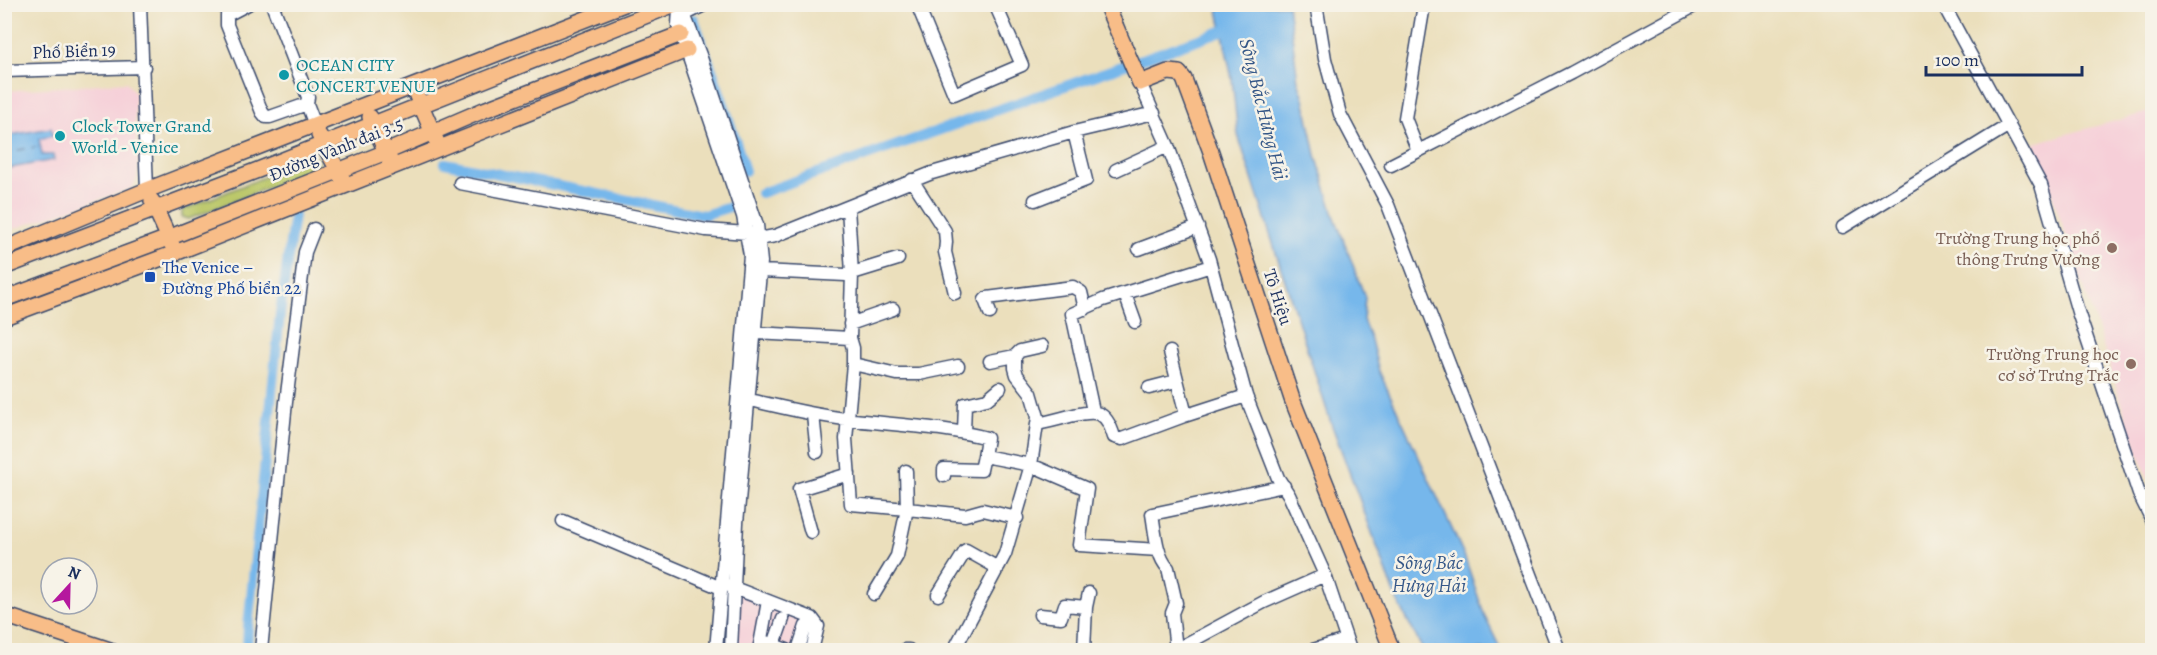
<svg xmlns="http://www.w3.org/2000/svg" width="2157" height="655" font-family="Alegreya,serif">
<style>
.built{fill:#f6cfd8}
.green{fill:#bcc86a;stroke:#6c7c64;stroke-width:1.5}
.water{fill:#76b7eb;stroke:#4873a4;stroke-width:1.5}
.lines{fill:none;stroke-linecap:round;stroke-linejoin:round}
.canal{stroke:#76b7eb;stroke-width:10}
.ferry{stroke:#365888;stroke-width:1.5;stroke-dasharray:8 6;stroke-linecap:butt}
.minor-casing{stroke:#3a496c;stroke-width:15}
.major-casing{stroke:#3a496c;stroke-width:18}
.minor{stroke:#fff;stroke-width:12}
.major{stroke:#f8bd88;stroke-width:15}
.culture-dot{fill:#0f9aa8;stroke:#f7f3e8;stroke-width:2}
.education-dot{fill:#8d6e63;stroke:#f7f3e8;stroke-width:2}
.transit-dot{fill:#1a4fb4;stroke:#f7f3e8;stroke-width:2}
.labels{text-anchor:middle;stroke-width:5;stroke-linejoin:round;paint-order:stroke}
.street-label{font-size:18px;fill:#1b2f5e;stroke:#f7f3e8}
.culture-label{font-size:18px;fill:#0d838f;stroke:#f7f3e8;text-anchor:start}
.education-label{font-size:18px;fill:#785e54;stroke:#f7f3e8;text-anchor:end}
.transit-label{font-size:18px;fill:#164399;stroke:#f7f3e8;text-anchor:start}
.water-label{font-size:20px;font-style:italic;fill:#365888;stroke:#f7f3e8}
</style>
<rect width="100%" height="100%" fill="#f7f3e8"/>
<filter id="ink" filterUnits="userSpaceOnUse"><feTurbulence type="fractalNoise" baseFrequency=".0167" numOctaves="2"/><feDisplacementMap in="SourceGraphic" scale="12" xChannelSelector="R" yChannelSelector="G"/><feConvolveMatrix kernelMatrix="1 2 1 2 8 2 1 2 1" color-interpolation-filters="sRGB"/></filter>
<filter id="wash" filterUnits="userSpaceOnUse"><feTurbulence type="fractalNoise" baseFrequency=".008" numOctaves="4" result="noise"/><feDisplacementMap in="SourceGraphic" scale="24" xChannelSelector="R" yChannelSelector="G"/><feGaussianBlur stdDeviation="1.35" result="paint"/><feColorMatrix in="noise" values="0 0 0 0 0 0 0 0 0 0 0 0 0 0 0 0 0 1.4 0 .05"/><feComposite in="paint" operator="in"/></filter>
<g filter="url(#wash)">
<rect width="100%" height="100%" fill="#ebdfbc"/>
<!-- built -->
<path class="built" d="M126,82L135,93V122L138,168L137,178L132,188L5,232V91Z
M2152,111V488L2131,434L2089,302L2034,143Z
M724,584L812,618V650H722Z"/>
<!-- green -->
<path class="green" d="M314,157L318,159L319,167L189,219L182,217V211L185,209Z"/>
<!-- water -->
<path class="water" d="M1217,5H1288L1298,81L1304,98L1316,155L1334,215L1365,297L1363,320L1371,340L1379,371L1464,555L1485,617L1501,650H1423L1397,600L1331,423L1238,135L1232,79Z
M51,128L53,136L39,139L42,155H53L54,160L5,169V136Z"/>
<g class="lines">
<!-- canal -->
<path class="canal" d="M694,19L726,110L745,171
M445,163L697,214L704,215L733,206
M761,193L1236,26
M247,650L248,627L280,314L294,215"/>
<!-- ferry -->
<path class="ferry" d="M4,153L40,146"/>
</g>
</g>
<g filter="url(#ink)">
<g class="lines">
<defs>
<path id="minor" d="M140,4L147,190
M248,4L227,15V25L262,112L266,117H270L307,104
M272,4L308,97L307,104L315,125
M680,4L700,55L757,225L761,262L737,523L731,650
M917,4L954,94L1022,65L995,4
M1316,4L1325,59L1340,114L1388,205L1559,650
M1943,4L2041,185L2078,312L2139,494L2152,520
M679,9L678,25L743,216L750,255L716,650
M684,15L706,4
M4,71L144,67
M1140,83L1168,146L1209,259L1246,396L1278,478L1289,495L1325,575L1350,650
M1418,151L1405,118L1423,11
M1391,165L1571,73L1698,4
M1116,170L1168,146
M912,180L945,231L946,242L945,252L955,293
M460,183L706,230L747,233
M1035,200L1086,180L1074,132
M1843,227L2009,125
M753,240L775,236L932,173L1074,132L1154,113
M1139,249L1198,227
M761,271L846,275L898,259
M1125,294L1135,322
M990,313L985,300L987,298L1073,287L1081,292L1085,309
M850,324L893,309
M755,333L850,338L852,274L848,207
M850,338L853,348V364
M1170,352L1186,415
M1015,356L1020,351L1042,346
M1149,388L1176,381
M742,400H750C781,407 812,415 845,419C892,425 941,426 987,438L984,456L1031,465L1087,489L1079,545L1159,550
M1093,411L1072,314L1103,300L1211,266
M813,415L817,452
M1037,424C1048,422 1059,419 1070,416C1096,410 1106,409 1114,437L1122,439L1184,416L1246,396
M964,432L965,404L987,399L1000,388
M906,471L907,509L965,515L983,510L1017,518
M944,476V469L981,470L984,456
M563,521L721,588
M811,532L799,489L849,474
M729,586L812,618L818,626L812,650
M874,594L897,556L907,509L851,504L846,439L853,364L897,374H919L958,366
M938,595L966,550L998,568
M1086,607L1089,593
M1040,615L1061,617L1065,605L1086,607L1084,650
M766,642L787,650
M261,650L286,402L305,252L314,229
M759,650L768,601
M772,650L783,619
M798,650L806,626
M904,650H909
M954,650L1005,554L1031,465L1038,417L1031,393L1017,375L1015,368V356L990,361
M1175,650L1264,602L1325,575
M1176,650L1172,613L1176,603L1168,568C1156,556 1155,530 1152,514L1284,486
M1313,650L1346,640"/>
<path id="major" d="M1106,4L1140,83L1168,72L1179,73L1184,79L1211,152L1292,399L1392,650
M417,96L436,140
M370,117L390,160
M319,135L342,178
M152,201L172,245
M4,249L147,190L624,4
M4,267L258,170L675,4
M4,299L168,238L386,152L484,110L681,34
M4,317L175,253L687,50
M4,615L110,650"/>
</defs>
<!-- minor casing -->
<use href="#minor" class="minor-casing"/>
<!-- major casing -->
<use href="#major" class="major-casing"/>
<!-- minor -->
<use href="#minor" class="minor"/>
<!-- major -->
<use href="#major" class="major"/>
</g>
</g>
<!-- markers -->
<g class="culture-dot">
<circle cx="284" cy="75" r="6"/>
<circle cx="60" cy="136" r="6"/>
</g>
<g class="education-dot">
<circle cx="2112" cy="248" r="6"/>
<circle cx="2131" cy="364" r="6"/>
</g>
<rect class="transit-dot" x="144" y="271" width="12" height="12" rx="3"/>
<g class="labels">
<!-- street labels -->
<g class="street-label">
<text transform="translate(74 51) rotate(-2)" y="6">Phố Biển 19</text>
<text transform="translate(336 149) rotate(-22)" y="6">Đường Vành đai 3.5</text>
<text transform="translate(1278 297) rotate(72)" y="6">Tô Hiệu</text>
</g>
<!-- culture labels -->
<g class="culture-label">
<text x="296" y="71">OCEAN CITY<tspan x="296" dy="21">CONCERT VENUE</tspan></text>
<text x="72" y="132">Clock Tower Grand<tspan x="72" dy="21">World - Venice</tspan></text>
</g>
<!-- education labels -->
<g class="education-label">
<text x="2100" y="244">Trường Trung học phổ<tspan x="2100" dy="21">thông Trưng Vương</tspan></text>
<text x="2119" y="360">Trường Trung học<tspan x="2119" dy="21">cơ sở Trưng Trắc</tspan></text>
</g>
<!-- transit labels -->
<g class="transit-label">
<text x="162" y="273">The Venice –<tspan x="162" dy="21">Đường Phố biển 22</tspan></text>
</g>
<!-- water labels -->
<g class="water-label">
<text transform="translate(1264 109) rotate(76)" y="7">Sông Bắc Hưng Hải</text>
<text x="1429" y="569">Sông Bắc<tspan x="1429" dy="23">Hưng Hải</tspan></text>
</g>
</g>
<!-- margin -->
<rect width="2157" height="655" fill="none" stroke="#f7f3e8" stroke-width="24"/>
<!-- north arrow -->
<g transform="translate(69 586) rotate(22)"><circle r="28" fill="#f7f3e8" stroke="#9fa5b1" stroke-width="1.5"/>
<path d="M0-4.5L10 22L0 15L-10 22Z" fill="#b5179e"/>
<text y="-9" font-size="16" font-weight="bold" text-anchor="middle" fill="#1b2f5e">N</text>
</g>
<!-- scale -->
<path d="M1926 66v9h156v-9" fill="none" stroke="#1b2f5e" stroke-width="3"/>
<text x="1935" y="66" font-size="18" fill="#1b2f5e" stroke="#f7f3e8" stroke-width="4.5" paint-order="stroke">100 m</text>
</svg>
